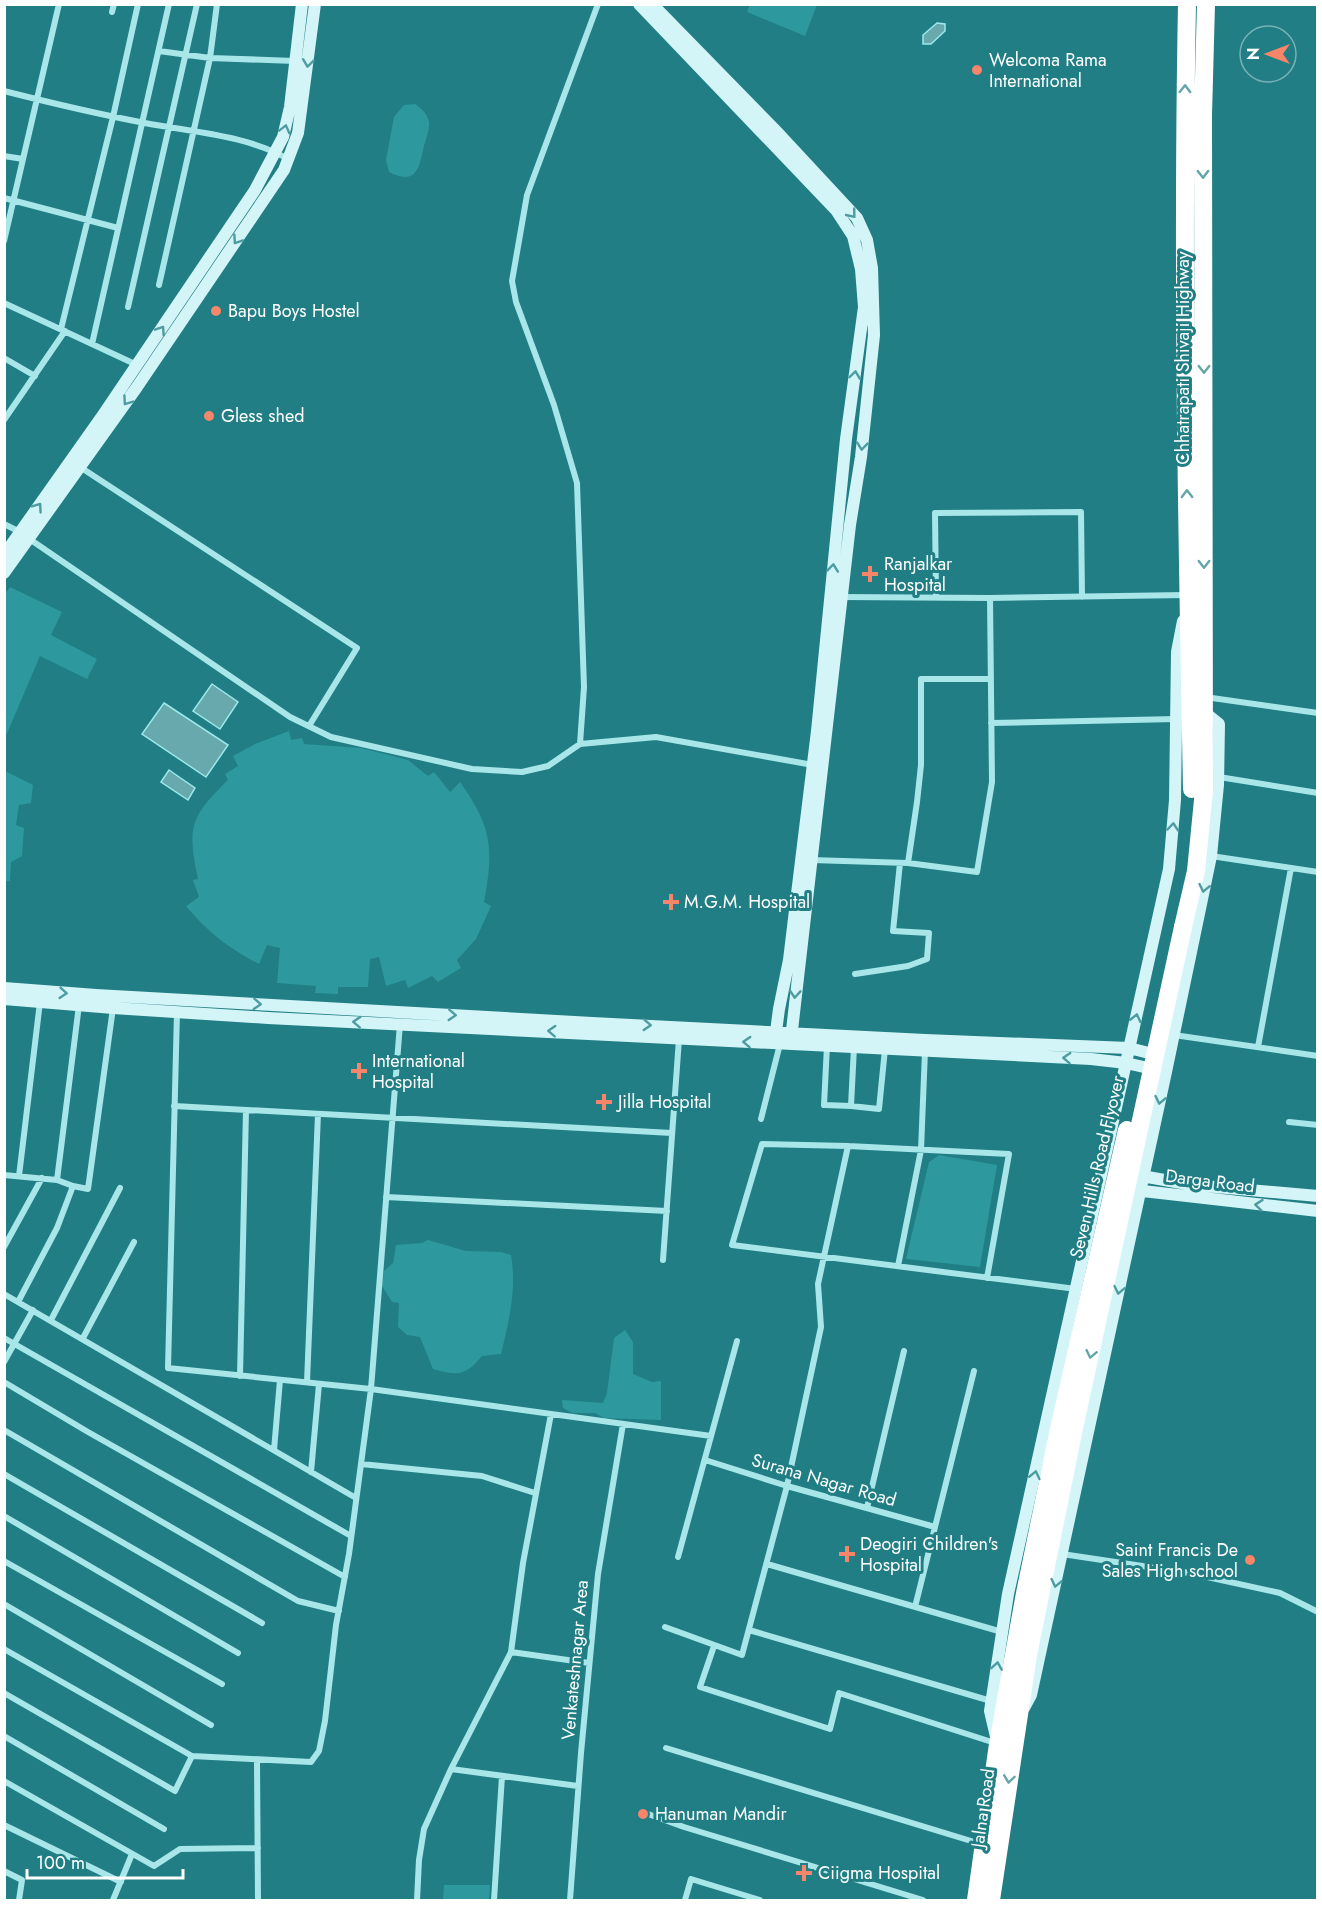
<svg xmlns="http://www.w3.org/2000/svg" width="1322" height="1905" font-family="Jost,sans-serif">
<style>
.green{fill:#2d999e}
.water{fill:#68a9ad;stroke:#9ce8ea;stroke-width:1.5}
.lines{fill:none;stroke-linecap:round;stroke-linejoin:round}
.street{stroke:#a8e6e9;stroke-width:6}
.secondary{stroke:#d3f5f7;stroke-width:12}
.highway{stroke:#fff;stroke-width:18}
.highway-bridge{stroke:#fff;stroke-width:18}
.oneway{stroke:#4d9ca1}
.oneway2{stroke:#63a5a9}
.poi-dot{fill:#f68569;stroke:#207e84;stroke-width:2}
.labels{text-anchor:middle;stroke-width:6;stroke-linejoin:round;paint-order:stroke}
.poi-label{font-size:18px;fill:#fff;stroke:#207e84;text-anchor:start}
.street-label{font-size:18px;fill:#fff;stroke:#207e84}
</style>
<rect width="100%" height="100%" fill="#207e84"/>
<!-- green -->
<path class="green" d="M750,4H817V5L805,36L747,12Z
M415,104C422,109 427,113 429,122C430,129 426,139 424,146C419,168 417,186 389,172L386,160L394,117L404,105Z
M10,587L62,612L51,635L97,659L87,679L40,656L5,738L4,595Z
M289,731L291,740L302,738L304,744L361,748L408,760L428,776L434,772L450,792L460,782C492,827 494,848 484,902L491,906L476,939L457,960L461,968L438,982L432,976L408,988L405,980L386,986L379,957L370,959L368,987H338V994L315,993L316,986L277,983L280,948L267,945L259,964C227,947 210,934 186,906L199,897L193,880L198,879C187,827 190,817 228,780L225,774L238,766L233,756L255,744Z
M5,771L33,785L31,803L19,805L16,825L24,828L22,856L11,862L10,881H5Z
M939,1155L997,1165L980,1267L906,1259L929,1162Z
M428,1240L466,1251L501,1252L511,1255C517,1289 509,1321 501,1354L482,1356C466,1376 457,1376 433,1369L420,1337L407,1335L398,1327L399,1303L392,1302L382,1286L384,1271L393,1263L396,1245L422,1243Z
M625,1330L633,1342V1374L652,1382L661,1381V1420L604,1418L595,1413H572L563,1408L562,1400L603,1403L607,1393L614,1338Z
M444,1885H490L489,1900H443Z"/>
<!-- water -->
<path class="water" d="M937,23L945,24V31L931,44H923V35Z
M212,684L238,702L220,729L193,711Z
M164,703L228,745L206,777L142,734Z
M169,770L195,788L188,800L161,782Z"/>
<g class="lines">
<!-- street -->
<path class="street" d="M112,12L114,4
M159,51L210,58L295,61
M4,91C51,103 98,114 145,123C192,132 246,135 288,159
M4,156L23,159
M4,198L118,228
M4,241L59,4
M159,285L210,58L217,4
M4,303L137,365
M128,307L197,4
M61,329L113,117L138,4
M92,344L169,4
M4,358L35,376
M4,420L65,331
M80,467L357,648L309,726
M4,524L20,532
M28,538L290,717L331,737L472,769L522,772L548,766L580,744L656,737L813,765
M840,597L990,598L1186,595
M936,597L935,513L1081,512L1082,597
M1205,697L1318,713
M991,723L1176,719
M580,744L584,687L577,483L554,405L516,302L512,281L527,195L598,4
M1219,777L1318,793
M1211,856L1318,872
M811,860L908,863L977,872L992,782L990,598
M908,863L917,802L921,765V679H991
M855,974L908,966L927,959L929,933L893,931L900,863
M177,1012L168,1368L371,1389L711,1436
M1174,1035L1318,1056
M827,1046L824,1105L851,1106L854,1047
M1258,1047L1291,868
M174,1106L672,1133
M851,1106L879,1109L885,1049
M761,1119L780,1044
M1289,1122L1318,1125
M4,1175L57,1180L73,1186L88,1189L113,1008
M19,1176L40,1002
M57,1180L79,1005
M386,1197L667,1211
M4,1247L42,1178
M663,1260L679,1039
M898,1266L921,1150L925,1051
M987,1278L1009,1154L848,1146L762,1144L732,1245L1076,1289
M4,1294L356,1498
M18,1302L57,1228L73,1186
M51,1320L120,1188
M4,1338L351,1536
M83,1338L134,1242
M4,1362L33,1310
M240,1376L246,1110
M4,1382L88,1432L345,1577
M307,1382L318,1114
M551,1414L523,1563L511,1652L589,1663
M4,1430L298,1601L339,1611
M274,1450L280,1380
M705,1460L787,1486L935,1527
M361,1464L482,1476L535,1493
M311,1472L319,1384
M4,1474L262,1623
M867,1508L904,1351
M4,1516L238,1653
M1062,1554L1189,1573L1280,1593L1318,1612
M678,1557L737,1341
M4,1561L222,1684
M767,1564L1002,1632
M4,1604L211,1725
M915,1607L974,1371
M665,1627L742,1655L787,1486L821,1327L818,1284L848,1146
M749,1630L991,1701
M714,1646L700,1687L830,1729L839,1693L995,1743
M4,1649L192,1756L311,1762L319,1751L325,1721L336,1625L349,1554L371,1389L400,1024
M4,1693L175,1791L192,1756
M4,1736L164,1829
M666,1748L981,1844
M257,1761L258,1900
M451,1769L578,1786
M4,1781L154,1866L180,1849L258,1848
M648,1814L684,1827L923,1900
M4,1825L121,1882
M4,1871L22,1880L19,1900
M113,1900L132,1854
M417,1900L419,1860L424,1829L451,1769L511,1652
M494,1900L502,1776
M570,1900L581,1753L598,1574L623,1424
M685,1900L691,1879L760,1900"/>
<!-- secondary -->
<path class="secondary" d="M639,4L836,210L853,236L861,269L864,307L846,439L817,731L796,902L789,960L779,1009L775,1039
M652,4L779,134L857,218L867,240L872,268L874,335L861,457L850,525L791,1039
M4,555L103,415L255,190L283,137L290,107L302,4
M4,573L137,387L284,170L298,133L315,4
M4,988L96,995L592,1023L925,1040L1129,1048L1169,1058
M4,999L113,1008L268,1018L1091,1059L1126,1063L1166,1072
M1136,1175L1193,1185L1318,1196
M1134,1190L1318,1211
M1024,1708L1031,1695L1166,1072L1211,856L1218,785L1219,724L1204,712
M996,1737L990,1711L1008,1594L1169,869L1175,800L1177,652L1183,621"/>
<!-- highway -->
<path class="highway" d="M1187,4C1182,266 1187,527 1192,789
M1183,927L1196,871L1204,790L1203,115L1206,4
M976,1900L998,1744L1025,1593L1059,1429
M991,1900L1028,1655L1073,1433"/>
<!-- highway-bridge -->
<path class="highway-bridge" d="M1059,1429L1127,1130
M1073,1433L1183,927"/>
</g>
<!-- one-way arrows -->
<defs><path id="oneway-chevron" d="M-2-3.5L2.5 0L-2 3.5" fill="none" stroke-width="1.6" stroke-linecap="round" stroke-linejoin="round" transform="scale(1.5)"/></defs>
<g class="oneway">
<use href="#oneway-chevron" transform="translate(308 63) rotate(97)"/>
<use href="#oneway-chevron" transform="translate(285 129) rotate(-76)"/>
<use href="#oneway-chevron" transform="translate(852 214) rotate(51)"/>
<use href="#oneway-chevron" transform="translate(237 240) rotate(124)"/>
<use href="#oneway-chevron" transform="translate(161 330) rotate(-56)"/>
<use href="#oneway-chevron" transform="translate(855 375) rotate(-82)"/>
<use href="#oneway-chevron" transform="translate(127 401) rotate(125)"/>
<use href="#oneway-chevron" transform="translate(862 446) rotate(96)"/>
<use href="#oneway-chevron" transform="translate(38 507) rotate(-55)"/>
<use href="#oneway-chevron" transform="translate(833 568) rotate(-84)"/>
<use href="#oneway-chevron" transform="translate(1173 827) rotate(-85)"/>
<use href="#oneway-chevron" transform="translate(1204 888) rotate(102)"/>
<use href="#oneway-chevron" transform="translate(63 993) rotate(5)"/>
<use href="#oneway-chevron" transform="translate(795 994) rotate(94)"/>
<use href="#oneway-chevron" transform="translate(257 1004) rotate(3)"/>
<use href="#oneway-chevron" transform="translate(452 1015) rotate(3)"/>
<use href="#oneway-chevron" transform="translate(1136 1018) rotate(-77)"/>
<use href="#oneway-chevron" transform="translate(357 1022) rotate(-177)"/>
<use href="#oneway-chevron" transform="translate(647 1025) rotate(3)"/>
<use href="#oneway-chevron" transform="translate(552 1031) rotate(-177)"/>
<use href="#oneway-chevron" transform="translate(747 1042) rotate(-177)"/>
<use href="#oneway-chevron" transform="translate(1067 1058) rotate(-177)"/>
<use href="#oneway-chevron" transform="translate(1160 1100) rotate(102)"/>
<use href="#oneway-chevron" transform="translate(1259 1205) rotate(-174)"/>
<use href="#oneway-chevron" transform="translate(1119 1290) rotate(102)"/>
<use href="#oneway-chevron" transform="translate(1035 1475) rotate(-77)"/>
<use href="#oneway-chevron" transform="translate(1056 1583) rotate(102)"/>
<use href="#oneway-chevron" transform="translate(997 1666) rotate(-81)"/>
</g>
<g class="oneway2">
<use href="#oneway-chevron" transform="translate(1185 89) rotate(-89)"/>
<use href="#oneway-chevron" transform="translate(1203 174) rotate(89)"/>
<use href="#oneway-chevron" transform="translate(1204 369) rotate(90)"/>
<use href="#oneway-chevron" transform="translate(1187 494) rotate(-91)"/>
<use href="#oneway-chevron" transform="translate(1204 564) rotate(90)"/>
<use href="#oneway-chevron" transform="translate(1091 1354) rotate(102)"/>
<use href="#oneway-chevron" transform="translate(1009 1779) rotate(98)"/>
</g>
<!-- markers -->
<g class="poi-dot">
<circle cx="977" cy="70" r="6"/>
<circle cx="216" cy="311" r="6"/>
<circle cx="209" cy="416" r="6"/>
<path d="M867 565h6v6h6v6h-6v6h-6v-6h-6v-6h6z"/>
<path d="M668 893h6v6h6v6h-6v6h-6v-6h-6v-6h6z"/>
<path d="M356 1062h6v6h6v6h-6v6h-6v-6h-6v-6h6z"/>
<path d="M601 1093h6v6h6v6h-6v6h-6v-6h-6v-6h6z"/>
<path d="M844 1545h6v6h6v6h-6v6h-6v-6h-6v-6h6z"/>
<circle cx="1250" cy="1560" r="6"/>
<circle cx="643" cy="1814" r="6"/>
<path d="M801 1864h6v6h6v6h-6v6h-6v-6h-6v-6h6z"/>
</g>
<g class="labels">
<!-- poi labels -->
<g class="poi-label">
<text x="989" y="66">Welcoma Rama<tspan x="989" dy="21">International</tspan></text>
<text x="228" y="317">Bapu Boys Hostel</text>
<text x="221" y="422">Gless shed</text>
<text x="884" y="570">Ranjalkar<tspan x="884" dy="21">Hospital</tspan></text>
<text x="684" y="908">M.G.M. Hospital</text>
<text x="372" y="1067">International<tspan x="372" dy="21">Hospital</tspan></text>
<text x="618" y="1108">Jilla Hospital</text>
<text x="860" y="1550">Deogiri Children's<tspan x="860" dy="21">Hospital</tspan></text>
<text x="1238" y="1556" text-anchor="end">Saint Francis De<tspan x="1238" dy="21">Sales High school</tspan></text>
<text x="655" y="1820">Hanuman Mandir</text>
<text x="818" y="1879">Ciigma Hospital</text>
</g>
<!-- street labels -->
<g class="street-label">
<text transform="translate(1183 358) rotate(-90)" y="6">Chhatrapati Shivaji Highway</text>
<text transform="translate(1097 1167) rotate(-77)" y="6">Seven Hills Road Flyover</text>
<text transform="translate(1210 1181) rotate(7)" y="6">Darga Road</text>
<text transform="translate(824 1480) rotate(16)" y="6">Surana Nagar Road</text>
<text transform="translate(575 1660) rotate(-85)" y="6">Venkateshnagar Area</text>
<text transform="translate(983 1808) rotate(-82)" y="6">Jalna Road</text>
</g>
</g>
<!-- border -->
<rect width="1322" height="1905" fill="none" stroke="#ffffff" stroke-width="12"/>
<!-- north arrow -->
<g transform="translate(1268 54) rotate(270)"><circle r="28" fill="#207e84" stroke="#79b2b5" stroke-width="1.5"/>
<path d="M0-4.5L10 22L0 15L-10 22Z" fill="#f68569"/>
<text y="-9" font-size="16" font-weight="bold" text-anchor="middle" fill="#ffffff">N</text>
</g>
<!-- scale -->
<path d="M27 1869v9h156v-9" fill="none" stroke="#ffffff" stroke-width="3"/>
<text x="36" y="1869" font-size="18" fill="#ffffff" stroke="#207e84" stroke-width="4.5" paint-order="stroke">100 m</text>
</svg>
